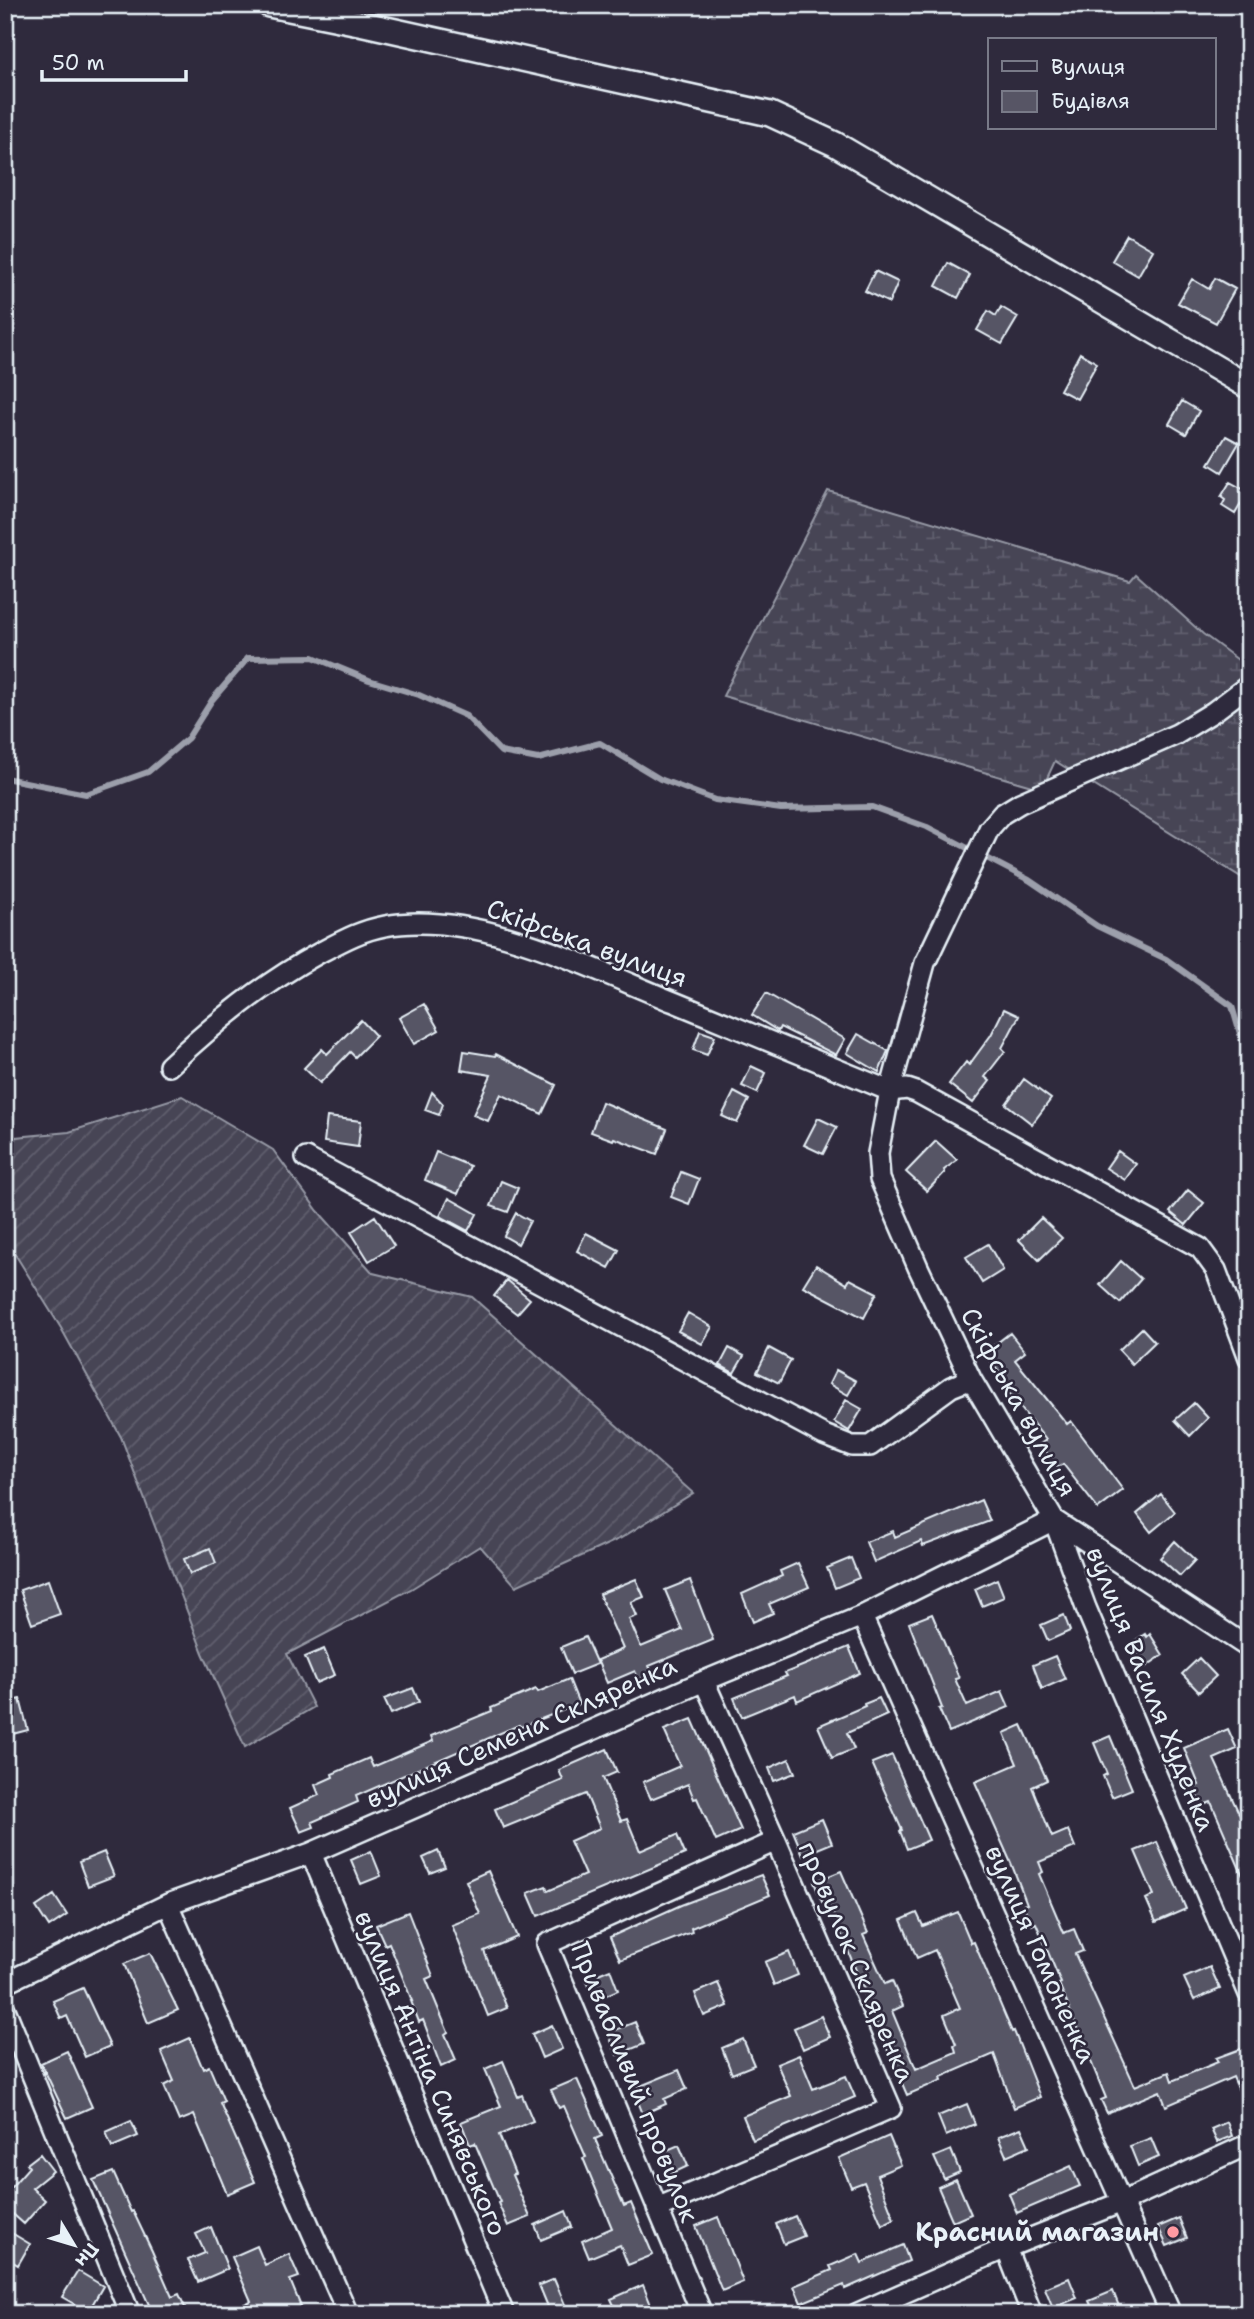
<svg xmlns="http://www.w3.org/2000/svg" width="1254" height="2319" font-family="'Shantell Sans',sans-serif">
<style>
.wetland{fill:url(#wetland-marsh);stroke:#979aa6;stroke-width:2}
.garden{fill:url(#garden-furrows);stroke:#979aa6;stroke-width:2}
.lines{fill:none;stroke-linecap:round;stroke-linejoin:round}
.stream{stroke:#9c9fab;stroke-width:6}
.building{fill:#575565;stroke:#e8f1f8;stroke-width:2}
.minor-casing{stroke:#e8f1f8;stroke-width:24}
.tertiary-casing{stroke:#e8f1f8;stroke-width:28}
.minor{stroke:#2f2a3d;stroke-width:19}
.tertiary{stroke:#2f2a3d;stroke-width:23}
.poi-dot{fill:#ff9aa2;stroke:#2f2a3d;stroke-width:2.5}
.labels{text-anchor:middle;stroke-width:5;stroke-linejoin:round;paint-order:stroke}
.street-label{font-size:26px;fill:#e8f1f8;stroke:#2f2a3d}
.poi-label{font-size:26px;font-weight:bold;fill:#e8f1f8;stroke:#2f2a3d;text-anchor:end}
</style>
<defs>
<pattern id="wetland-marsh" width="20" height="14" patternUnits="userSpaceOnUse" patternTransform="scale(1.75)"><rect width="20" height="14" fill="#464455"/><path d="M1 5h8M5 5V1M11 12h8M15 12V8" fill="none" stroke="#615f6e"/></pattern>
<pattern id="garden-furrows" width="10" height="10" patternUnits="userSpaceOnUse" patternTransform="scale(1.75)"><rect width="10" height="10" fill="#464455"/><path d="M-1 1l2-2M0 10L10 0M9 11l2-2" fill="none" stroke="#615f6e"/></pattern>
</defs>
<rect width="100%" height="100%" fill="#2f2a3d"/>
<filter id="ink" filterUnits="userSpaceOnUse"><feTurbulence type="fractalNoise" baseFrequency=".0143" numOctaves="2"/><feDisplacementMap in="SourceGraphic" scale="14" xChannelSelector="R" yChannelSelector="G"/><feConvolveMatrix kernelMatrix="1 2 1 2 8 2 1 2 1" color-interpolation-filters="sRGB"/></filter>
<g filter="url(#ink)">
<!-- wetland -->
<path class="wetland" d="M828,491L1130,581L1136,574L1203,634L1249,668V863L1241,877L1055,761L1042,789L723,696Z"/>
<!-- garden -->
<path class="garden" d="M182,1096L273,1150L318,1211L373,1273L472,1297L693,1493L621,1538L516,1586L480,1546L411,1589L287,1654L314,1707L245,1747L203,1653L121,1437L61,1328L5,1238V1138L69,1132Z"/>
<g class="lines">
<!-- stream -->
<path class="stream" d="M5,778L86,794L148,772L188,738L212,700L248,658L313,657L369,680L419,695L466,716L501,752L538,759L600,743L660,779L715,800L781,809L872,807L927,827L1029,880L1097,926L1166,959L1232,1006L1249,1065"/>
</g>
<!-- building -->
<path class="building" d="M1127,235L1153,250L1138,276L1112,261Z
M948,263L970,275L958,298L936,286Z
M875,271L898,282L889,303L865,291Z
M1215,278L1235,289L1216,323L1178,303L1192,279L1209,289Z
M1001,307L1018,317L1002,344L977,330L988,311L996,316Z
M1080,353L1097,363L1077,399L1060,390Z
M1182,401L1199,411L1186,434L1169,424Z
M1226,436L1239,443L1222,472L1209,464Z
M1230,482L1248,492L1235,514L1222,506L1225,500L1221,497Z
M766,993L845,1039L836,1055L780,1027L778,1031L752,1015Z
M424,1004L439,1030L414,1044L399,1018Z
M1004,1009L1019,1016L1002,1048L1005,1051L985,1077L990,1081L973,1103L949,1084L966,1062L969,1065L991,1035Z
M361,1020L376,1036L355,1057L350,1052L320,1083L304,1068L322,1049L327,1054Z
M700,1031L715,1036L707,1055L693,1050Z
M858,1034L888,1051L879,1072L847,1053Z
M464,1051L495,1056L496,1054L556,1085L542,1114L501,1094L488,1121L473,1115L491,1075L461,1070Z
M751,1066L766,1073L757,1093L742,1086Z
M1024,1079L1051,1099L1032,1124L1006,1104Z
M432,1092L443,1104L439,1115L425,1110Z
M734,1092L749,1100L737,1123L722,1116Z
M602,1102L667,1129L657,1154L614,1138L613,1140L591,1132Z
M327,1117L361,1121L358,1147L324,1142Z
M818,1118L837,1127L823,1154L804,1145Z
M936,1141L957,1160L944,1170L945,1172L927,1191L906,1172Z
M1118,1151L1136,1164L1125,1180L1106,1168Z
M436,1152L470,1166L458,1194L425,1180Z
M681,1172L699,1179L689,1204L671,1197Z
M501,1181L518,1188L508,1212L491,1206Z
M1188,1190L1204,1203L1186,1225L1170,1212Z
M449,1198L477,1214L468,1231L440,1216Z
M516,1213L530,1221L518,1244L504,1236Z
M375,1216L394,1246L369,1261L351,1232Z
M1041,1218L1062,1238L1039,1260L1019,1240Z
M586,1233L619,1250L609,1268L577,1251Z
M988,1244L1003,1270L982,1283L966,1257Z
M1121,1261L1141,1279L1120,1303L1100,1285Z
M816,1265L847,1284L850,1279L877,1293L864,1318L803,1286Z
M507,1280L530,1299L517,1314L494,1296Z
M688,1313L712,1327L702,1344L678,1331Z
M1142,1328L1155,1342L1132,1364L1119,1350Z
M1010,1333L1025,1352L1015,1360L1067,1424L1071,1421L1123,1490L1098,1509L1063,1464L1058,1467L1040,1444L1046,1440L1008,1392L1012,1389L984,1353Z
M729,1348L744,1356L734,1373L720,1365Z
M769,1348L791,1360L779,1383L757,1372Z
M836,1370L856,1381L848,1395L829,1384Z
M846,1400L862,1409L849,1431L834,1422Z
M1194,1403L1208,1418L1190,1436L1175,1420Z
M1161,1494L1175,1512L1151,1532L1137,1514Z
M981,1500L990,1521L923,1546L921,1541L874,1562L866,1542L893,1531L895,1537Z
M1175,1541L1195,1560L1180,1576L1160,1558Z
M210,1548L216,1563L190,1574L184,1559Z
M851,1558L859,1578L835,1588L827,1568Z
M798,1563L809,1587L769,1604L773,1613L753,1622L742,1594L782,1576L780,1571Z
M636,1579L644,1597L631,1602L637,1616L629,1619L641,1647L682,1630L665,1590L690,1580L713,1640L649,1666L653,1674L639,1680L635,1671L607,1683L597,1660L623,1649L599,1594Z
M997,1579L1004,1597L982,1606L975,1589Z
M48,1580L60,1614L32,1624L20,1590Z
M932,1614L959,1678L955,1679L967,1706L1002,1691L1009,1707L949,1732L939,1709L942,1708L909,1623Z
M1064,1615L1070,1631L1048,1641L1041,1625Z
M1145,1634L1147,1637L1150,1634L1163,1655L1145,1667L1130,1644Z
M585,1637L597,1664L572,1674L561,1647Z
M849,1647L860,1673L797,1701L795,1695L742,1717L734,1698L787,1676L785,1673Z
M324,1649L335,1675L316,1683L305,1657Z
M1055,1656L1065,1679L1042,1689L1033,1665Z
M1199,1658L1216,1676L1199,1692L1182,1674Z
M569,1679L579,1704L521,1727L519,1725L356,1796L358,1802L312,1822L314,1827L301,1832L290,1808L319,1795L315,1785L333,1777L332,1774L369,1758L373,1767L433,1741L431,1736L492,1711L491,1708L536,1689L538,1692Z
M413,1688L419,1702L391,1714L384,1699Z
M879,1698L887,1715L847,1733L854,1749L832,1758L818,1726L865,1706L864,1704Z
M20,1699L28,1730L5,1736V1703Z
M692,1719L741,1830L716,1841L697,1798L694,1799L688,1784L651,1799L643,1782L680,1766L664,1730Z
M1022,1725L1047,1780L1032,1787L1052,1837L1068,1830L1075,1847L1039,1862L1043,1872L1039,1874L1064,1933L1074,1929L1083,1951L1075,1954L1135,2086L1169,2072L1172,2081L1218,2062L1216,2058L1243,2048L1249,2062V2113L1233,2077L1166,2106L1160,2091L1107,2113L1101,2100L1106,2098L1059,1984L1061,1983L1036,1923L1032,1925L1023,1905L1027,1904L1011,1863L975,1782L1017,1764L1004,1733Z
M1228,1729L1237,1749L1214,1759L1249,1835V1890L1211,1802L1201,1806L1193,1787L1199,1785L1184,1748Z
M1110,1736L1132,1789L1112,1797L1103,1776L1107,1774L1094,1743Z
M607,1749L617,1772L603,1778L621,1821L627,1819L640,1851L677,1835L685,1854L538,1916L528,1893L546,1886L548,1891L585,1875L570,1841L600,1828L586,1794L503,1828L495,1809L563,1780L559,1770Z
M892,1755L929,1840L907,1849L900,1831L902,1830L872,1763Z
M789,1759L795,1773L774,1781L769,1768Z
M822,1819L832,1843L803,1855L793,1831Z
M1157,1842L1186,1909L1156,1922L1146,1899L1154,1895L1135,1851Z
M371,1851L381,1876L361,1884L351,1860Z
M438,1851L445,1867L430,1873L423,1858Z
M104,1852L114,1876L88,1886L79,1862Z
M488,1871L517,1937L484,1951L507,2008L488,2016L452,1925L480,1914L466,1881Z
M841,1871L868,1933L863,1935L885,1984L892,1981L903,2006L892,2011L916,2069L956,2052L954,2045L956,2044L944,2015L960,2008L935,1950L917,1958L901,1920L917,1913L923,1926L958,1912L971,1943L974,1942L1012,2032L1014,2031L1040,2097L1014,2108L994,2054L941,2077L942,2080L907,2095L863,1993L865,1992L827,1900L822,1902L814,1882Z
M761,1875L770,1895L691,1928L692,1932L620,1960L610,1937L681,1905Z
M54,1895L67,1915L49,1927L36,1907Z
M408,1912L433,1976L426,1979L448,2032L445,2034L456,2060L441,2067L423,2020L419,2022L411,2001H412L389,1943L385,1945L376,1925Z
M789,1952L798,1975L774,1985L765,1962Z
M150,1953L178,2010L148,2023L124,1964Z
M1210,1967L1220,1989L1194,2000L1184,1978Z
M610,1969L618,1990L595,2000L586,1979Z
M718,1983L728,2006L704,2016L695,1993Z
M83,1988L110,2046L85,2057L67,2016L61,2019L53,2001Z
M821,2016L830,2037L803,2049L794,2028Z
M635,2022L644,2044L617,2055L608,2033Z
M552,2025L562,2049L542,2058L532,2034Z
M190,2038L203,2069L209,2066L224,2101L220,2103L255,2182L227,2194L194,2115L179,2121L164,2086L174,2081L161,2051Z
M743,2039L754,2065L732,2074L722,2048Z
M67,2051L92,2107L67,2118L41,2063Z
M799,2055L813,2089L846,2076L855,2097L753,2140L743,2116L791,2096L777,2064Z
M503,2061L518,2097L522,2095L533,2121L499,2135L515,2174L512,2175L530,2217L508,2226L498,2203L500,2202L475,2143L470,2145L461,2122L501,2106L485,2069Z
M679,2070L687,2089L664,2099L666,2104L643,2114L633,2089Z
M577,2079L602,2136L595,2139L624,2206L631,2203L653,2255L628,2265L620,2245L589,2258L582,2241L612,2228L583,2158L586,2157L564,2106L559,2108L551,2090Z
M967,2104L975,2124L946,2136L938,2116Z
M131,2121L138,2136L112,2147L106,2132Z
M1227,2122L1232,2136L1217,2142L1211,2129Z
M1021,2128L1029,2146L1006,2156L998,2137Z
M889,2136L901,2165L877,2175L894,2219L882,2225L864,2182L851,2187L839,2158Z
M1151,2138L1159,2157L1138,2166L1130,2146Z
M679,2145L688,2166L669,2175L660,2153Z
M951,2150L960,2172L944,2179L934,2157Z
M40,2154L53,2171L32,2188L45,2200L24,2224L5,2207V2194L29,2167L27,2164Z
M1071,2166L1080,2186L1017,2213L1009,2194Z
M113,2172L131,2212L133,2211L152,2251L172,2297L179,2294L188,2314H142V2311L150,2307L93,2180Z
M956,2179L971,2214L953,2222L938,2187Z
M566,2211L572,2227L541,2240L535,2225Z
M795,2216L804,2236L784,2244L776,2224Z
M718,2217L743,2282L722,2291L696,2226Z
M1179,2218L1187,2238L1167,2246L1158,2227Z
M211,2227L228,2269L198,2282L188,2260L205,2253L196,2234Z
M10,2232L30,2244L18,2265L5,2257V2241Z
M903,2245L909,2261L845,2289L844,2285L801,2303L794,2286L832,2270L830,2266L858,2254L862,2263Z
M257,2246L265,2265L289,2254L299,2277L290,2280L304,2314H224L251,2301L232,2257Z
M78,2271L103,2286L88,2312L62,2297Z
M1069,2278L1077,2298L1053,2308L1045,2288Z
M554,2279L569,2314H551L539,2285Z
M643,2285L651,2305L630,2314H618L611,2299Z
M1113,2291L1122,2314H1095L1089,2301Z"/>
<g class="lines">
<defs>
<path id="minor" d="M1249,685L1213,712L1177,734L1020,803L1002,814L989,829L925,963L890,1091L878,1153L880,1179L918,1267L971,1379L1054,1520L1249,1648
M169,1066C217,1021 264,983 321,952C342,941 362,930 385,926C477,909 589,968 674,1002C746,1032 818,1061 890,1091L907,1089L916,1092L1200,1248L1216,1270L1249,1358
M306,1158L824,1435L852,1446H870L951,1387L971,1379
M1054,1520L1086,1608L1249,1994
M862,1616L1171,2314
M311,1853L504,2314
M168,1904L348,2314
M5,1983L168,1904L311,1853L704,1681L862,1616L1054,1520
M5,2009L130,2314
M657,2208L891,2108L776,1841L704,1681
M1006,2248L1032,2314
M702,2314L547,1944L776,1841
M856,2314L1006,2248L1122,2202L1249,2144"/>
<path id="tertiary" d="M269,5L364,24L770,114L835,144L1249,387"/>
</defs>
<!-- minor casing -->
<use href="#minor" class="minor-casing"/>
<!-- tertiary casing -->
<use href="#tertiary" class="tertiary-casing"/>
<!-- minor -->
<use href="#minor" class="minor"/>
<!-- tertiary -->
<use href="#tertiary" class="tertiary"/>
</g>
</g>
<!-- markers -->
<circle class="poi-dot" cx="1173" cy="2232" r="7"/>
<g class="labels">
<!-- street labels -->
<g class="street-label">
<text transform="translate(587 943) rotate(20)" y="9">Скіфська вулиця</text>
<text transform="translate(1019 1402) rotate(61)" y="9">Скіфська вулиця</text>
<text transform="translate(1151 1689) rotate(68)" y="9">вулиця Василя Худенка</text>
<text transform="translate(521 1732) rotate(-24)" y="9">вулиця Семена Скляренка</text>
<text transform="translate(1041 1954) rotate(66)" y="9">вулиця Гомоненка</text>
<text transform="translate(857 1962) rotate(67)" y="9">провулок Скляренка</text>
<text transform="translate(431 2073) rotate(67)" y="9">вулиця Антіна Синявського</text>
<text transform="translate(635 2082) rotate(68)" y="9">Привабливий провулок</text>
</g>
<!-- poi labels -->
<g class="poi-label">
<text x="1159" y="2241">Красний магазин</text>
</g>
</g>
<!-- margin -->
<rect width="1254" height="2319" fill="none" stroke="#2f2a3d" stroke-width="28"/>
<rect x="14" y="14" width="1226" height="2291" fill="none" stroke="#e8f1f8" stroke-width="2.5" filter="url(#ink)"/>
<!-- legend -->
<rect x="988" y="38" width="228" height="91" fill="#2f2a3d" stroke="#797a88" stroke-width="2"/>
<rect x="1002" y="61" width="35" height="10" fill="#2f2a3d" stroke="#797a88" stroke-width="2"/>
<text x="1051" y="74" font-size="21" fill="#e8f1f8">Вулиця</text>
<rect x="1002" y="91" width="35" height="21" fill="#575565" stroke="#797a88" stroke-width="2"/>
<text x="1051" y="108" font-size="21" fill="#e8f1f8">Будівля</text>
<!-- north arrow -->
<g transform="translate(74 2245) rotate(128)" stroke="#2f2a3d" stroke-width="5" paint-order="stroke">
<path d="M0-5L12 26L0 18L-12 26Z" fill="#e8f1f8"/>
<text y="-10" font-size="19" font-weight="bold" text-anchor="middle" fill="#e8f1f8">Пн</text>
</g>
<!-- scale -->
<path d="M42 70v10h144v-10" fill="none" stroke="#e8f1f8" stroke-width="3.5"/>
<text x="52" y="70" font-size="21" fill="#e8f1f8" stroke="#2f2a3d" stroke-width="5" paint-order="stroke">50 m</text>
</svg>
